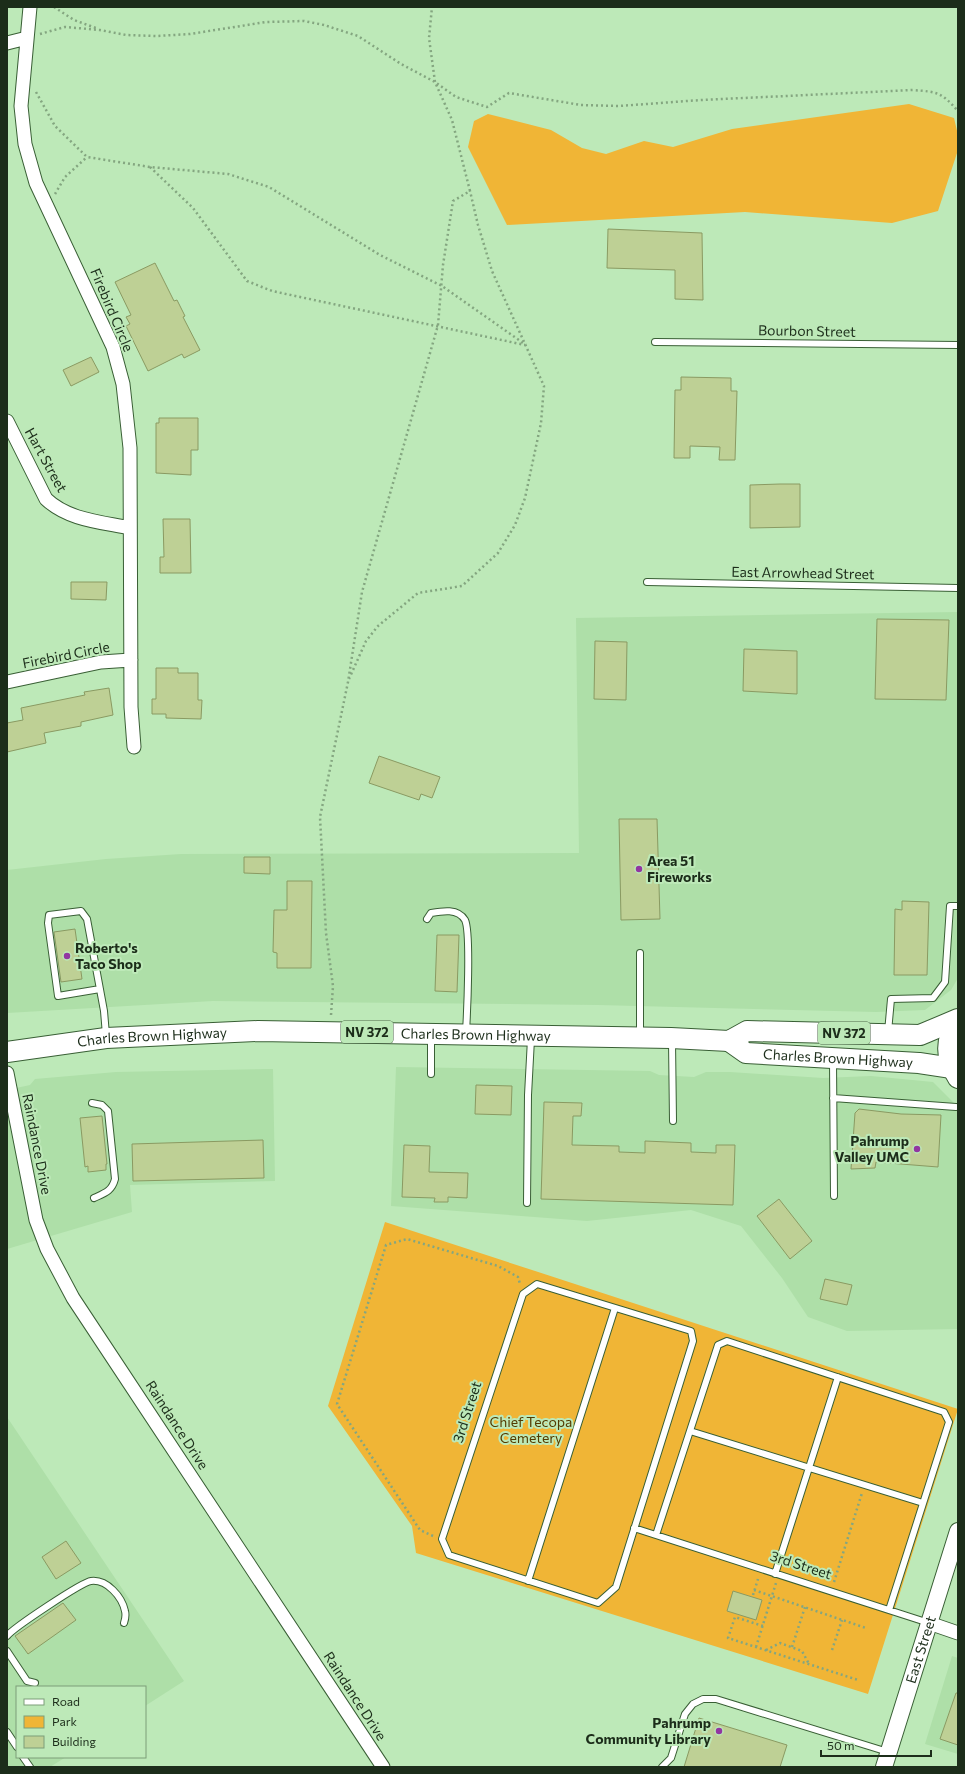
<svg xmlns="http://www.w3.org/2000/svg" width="965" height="1774" font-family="Commissioner,sans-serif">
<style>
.built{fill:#aedfa8}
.green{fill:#f0b536}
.building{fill:#bed095;stroke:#8a9a62}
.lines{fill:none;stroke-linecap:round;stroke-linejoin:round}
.service-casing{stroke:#395f35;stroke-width:8}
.minor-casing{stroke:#395f35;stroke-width:15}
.tertiary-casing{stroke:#395f35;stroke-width:18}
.primary-casing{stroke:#395f35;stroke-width:22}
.path{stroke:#84a680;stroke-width:2.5;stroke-dasharray:2 3;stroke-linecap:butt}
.service{stroke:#fff;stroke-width:6}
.minor{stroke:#fff;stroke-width:13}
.tertiary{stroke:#fff;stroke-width:16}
.primary{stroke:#fff;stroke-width:20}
.poi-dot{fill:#9236a1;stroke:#bde9b8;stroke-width:1.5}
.labels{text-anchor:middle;stroke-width:4;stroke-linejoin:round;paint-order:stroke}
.shield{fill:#bde9b8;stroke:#4c6549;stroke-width:1}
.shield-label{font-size:13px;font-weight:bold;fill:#1c2d1a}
.street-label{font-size:14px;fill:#1c2d1a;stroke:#bde9b8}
.poi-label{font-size:14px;font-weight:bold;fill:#1c2d1a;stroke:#bde9b8;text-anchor:start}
.park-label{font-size:14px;fill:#543b00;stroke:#bde9b8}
</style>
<rect width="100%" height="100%" fill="#bde9b8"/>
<!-- built -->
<path class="built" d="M958,612V978L951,990L925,1010L876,1012L598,1005L213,1001L7,1013V870L106,859L181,854L579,853L576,618Z
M396,1067L650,1071L659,1075L694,1077L706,1072H730L823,1078L871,1076L933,1082L958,1107V1329L847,1331L808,1317L782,1278L741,1226L691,1210L587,1221L391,1206Z
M273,1069L275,1181L130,1185L132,1212L7,1249V1090L30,1085L35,1079L116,1072Z
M7,1417L184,1681L145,1706V1687H17V1757H66L50,1767H7Z
M952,1656L958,1658V1754L925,1744Z"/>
<!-- green -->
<path class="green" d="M909,104L954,118L958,135V150L938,211L892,223L745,212L507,225L468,147L474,121L488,114L551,130L582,148L606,154L644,141L673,147L732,129Z
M385,1222L958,1409L868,1694L416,1553L412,1526L328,1406Z"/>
<!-- building -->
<path class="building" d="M608,229L702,233L703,300L675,299V270L607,268Z
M155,263L174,301L177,300L185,316L183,317L200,350L184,358L182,354L148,371L126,326L130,324L126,317L131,315L115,282Z
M91,357L99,372L71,386L63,370Z
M681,377L731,378V391H737L735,460H719L720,447L690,446V458H674L675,390H681Z
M159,418H198V450H191V475L156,473V423H159Z
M780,484H800V527L750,528V485Z
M163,519H190L191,573H160V557H164Z
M71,582H107L106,600L71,599Z
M877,619L949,620L946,700L875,699Z
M595,641L627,642L626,700L594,699Z
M744,649L797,651V694L743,691Z
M156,668H178V673H198V700H202L201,719L166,718V714H152V699H156Z
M109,688L113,715L81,722V726L44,733L46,743L7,752V723L23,720L21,708L85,695L84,692Z
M379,756L440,777L432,798L421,794L419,800L369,783Z
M619,819H657L660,919L621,920Z
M244,857H270V874L244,873Z
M287,881H312L311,968H277V953L273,952L274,910H287Z
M902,901L929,902L927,975H894L895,909L902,910Z
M75,929L82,979L61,982L54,932Z
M437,935H459L457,992L435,991Z
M476,1085L512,1086L511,1115L475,1114Z
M544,1102L582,1103L581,1116H573L572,1145L619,1146V1152L645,1153V1141L691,1143V1152L716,1153V1145H735L733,1205L541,1199Z
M859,1109L901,1114L941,1115L938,1167L876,1162L875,1168L851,1169L855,1113Z
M102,1116L107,1164H106V1170L88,1172V1166L85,1167L80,1118Z
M263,1140L264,1178L133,1181L132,1144Z
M404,1145L430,1146L429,1172L468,1173L467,1198L448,1197V1202H434L435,1198L402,1197Z
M779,1199L812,1241L790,1259L757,1216Z
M825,1279L852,1285L847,1305L820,1299Z
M66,1541L81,1563L56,1579L42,1557Z
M733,1591L762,1600L756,1620L727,1611Z
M63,1603L76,1620L28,1654L15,1636Z
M956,1693H958V1745L940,1739Z
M699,1718L787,1745L780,1767H684Z"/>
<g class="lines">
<defs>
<path id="service" d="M655,342L958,345
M647,582L958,588
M427,919L431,913C442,911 458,908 465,920C471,932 467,1015 466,1032
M640,953V1035
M100,989L58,996L48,923L49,915L81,911L87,919L104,1011L106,1035
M888,1032L891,999L933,998L945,982L950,906H958
M672,1041L673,1121
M833,1061L834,1196
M431,1074V1038
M833,1098L956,1107
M92,1103L102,1105L108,1111L115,1179C112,1191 105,1193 94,1198
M527,1203L528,1095L531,1039
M537,1284L691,1331L693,1341L616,1587L598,1603L449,1555L442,1539L523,1294Z
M690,1431L923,1503
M634,1528L929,1623
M656,1535L718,1345L727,1341L944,1412L949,1422L889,1610
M775,1574L838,1377
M528,1581L615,1308
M7,1636C13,1628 82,1582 91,1581C107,1579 122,1597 125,1611C126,1615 125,1620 124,1623
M7,1651L27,1681L35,1683
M7,1732L17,1747
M23,1757L30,1767
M662,1767L671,1758L685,1714L693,1704L703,1699H716L888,1752"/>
<path id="minor" d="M30,7L21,106L25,144L36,183L113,347L123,384L130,448L131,707L134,747
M7,43L27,38
M7,421L46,499C68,520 101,522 130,528
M7,682L101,662L131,660
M7,1073L36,1220L47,1249L73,1298L383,1767
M929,1623L958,1633"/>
<g id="tertiary">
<path id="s1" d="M884,1767L958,1531"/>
</g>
<g id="primary">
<path d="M958,1020C945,1039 945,1058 958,1078"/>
<path id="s2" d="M729,1041L746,1053L919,1063L952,1068"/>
<path id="s3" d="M7,1052L106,1038L258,1031L671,1038L729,1041L747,1031L920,1035L958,1019"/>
</g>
</defs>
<!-- service casing -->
<use href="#service" class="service-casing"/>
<!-- minor casing -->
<use href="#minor" class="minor-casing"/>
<!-- tertiary casing -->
<use href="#tertiary" class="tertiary-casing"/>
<!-- primary casing -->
<use href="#primary" class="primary-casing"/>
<!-- path -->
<path class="path" d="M54,7L74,20L96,28
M40,34L65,27L100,30L126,35L157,36L190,34L266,22L304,21L324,25L358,36L401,64L435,82L456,97L487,107L509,93L581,105L619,106L701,100L913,90C938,92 941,92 958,111
M36,92L55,126L87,157L150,167L228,174L269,187L380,255L442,286L526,345
M150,167L193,208L247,281L272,291L525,345
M55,194L65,177L87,157
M349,679L366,641L378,626L418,593L462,586L498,553L515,525L525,498L541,423L544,386L492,271L478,225L470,191
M331,1015L333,986L326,933L320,817L348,682L362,592L438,325L443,265L453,201L470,191L452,120L435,82L429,38L432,7
M433,1536L420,1530L337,1404L386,1245L407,1239L498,1266L518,1277L520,1284
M834,1582L862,1493
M754,1590L866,1628
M753,1595L758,1579
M763,1626L735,1617L728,1638L858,1680
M756,1647L776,1583
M792,1647L805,1607
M766,1650L780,1643L802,1651L809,1664
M832,1650L842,1620"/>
<!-- service -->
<use href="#service" class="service"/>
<!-- minor -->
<use href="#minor" class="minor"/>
<!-- tertiary -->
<use href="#tertiary" class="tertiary"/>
<!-- primary -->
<use href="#primary" class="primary"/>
</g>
<!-- markers -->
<g class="poi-dot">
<circle cx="639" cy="869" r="4"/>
<circle cx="67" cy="956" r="4"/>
<circle cx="917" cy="1149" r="4"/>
<circle cx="719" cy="1731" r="4"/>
</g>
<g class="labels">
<!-- shield labels -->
<g class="shield">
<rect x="341" y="1021" width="52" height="22" rx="3"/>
<rect x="818" y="1022" width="52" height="22" rx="3"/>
</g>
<g class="shield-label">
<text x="367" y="1037">NV 372</text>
<text x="844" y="1038">NV 372</text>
</g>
<!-- street labels -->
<g class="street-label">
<text transform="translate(112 310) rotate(67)" y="5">Firebird Circle</text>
<text transform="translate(807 331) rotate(1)" y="5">Bourbon Street</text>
<text transform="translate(46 460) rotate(61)" y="5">Hart Street</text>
<text transform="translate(803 573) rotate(1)" y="5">East Arrowhead Street</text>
<text transform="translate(66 655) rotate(-11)" y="5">Firebird Circle</text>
<text dy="5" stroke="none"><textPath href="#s3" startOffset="470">Charles Brown Highway</textPath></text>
<text dy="5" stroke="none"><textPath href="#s3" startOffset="146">Charles Brown Highway</textPath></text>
<text dy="5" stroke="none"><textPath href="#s2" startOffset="113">Charles Brown Highway</textPath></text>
<text transform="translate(37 1144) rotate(79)" y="5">Raindance Drive</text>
<text transform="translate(467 1412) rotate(-72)" y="5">3rd Street</text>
<text transform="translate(177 1425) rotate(57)" y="5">Raindance Drive</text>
<text transform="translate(801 1565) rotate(18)" y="5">3rd Street</text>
<text dy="5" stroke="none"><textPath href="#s1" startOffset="123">East Street</textPath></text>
<text transform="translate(355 1696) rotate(57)" y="5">Raindance Drive</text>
</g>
<!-- poi labels -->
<g class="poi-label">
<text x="647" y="866">Area 51<tspan x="647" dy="16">Fireworks</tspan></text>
<text x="75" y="953">Roberto's<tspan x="75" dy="16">Taco Shop</tspan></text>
<text x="909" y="1146" text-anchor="end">Pahrump<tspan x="909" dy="16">Valley UMC</tspan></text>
<text x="711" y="1728" text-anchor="end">Pahrump<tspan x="711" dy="16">Community Library</tspan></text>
</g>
<!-- park labels -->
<g class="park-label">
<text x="531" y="1427">Chief Tecopa<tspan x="531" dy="16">Cemetery</tspan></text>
</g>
</g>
<!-- border -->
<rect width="965" height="1774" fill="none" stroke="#1c2d1a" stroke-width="16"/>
<!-- legend -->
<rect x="16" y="1686" width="130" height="72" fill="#bde9b8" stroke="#7d9e79"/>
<rect x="24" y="1699" width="20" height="6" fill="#ffffff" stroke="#7d9e79"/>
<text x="52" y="1706" font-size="12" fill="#1c2d1a">Road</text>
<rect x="24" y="1716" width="20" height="12" fill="#f0b536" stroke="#7d9e79"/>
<text x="52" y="1726" font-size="12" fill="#1c2d1a">Park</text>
<rect x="24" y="1736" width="20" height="12" fill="#bed095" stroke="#7d9e79"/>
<text x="52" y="1746" font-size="12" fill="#1c2d1a">Building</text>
<!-- scale -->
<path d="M821 1750v6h110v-6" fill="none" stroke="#1c2d1a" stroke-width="2"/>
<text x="827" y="1750" font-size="12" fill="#1c2d1a" stroke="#bde9b8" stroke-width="3" paint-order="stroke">50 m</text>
</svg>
